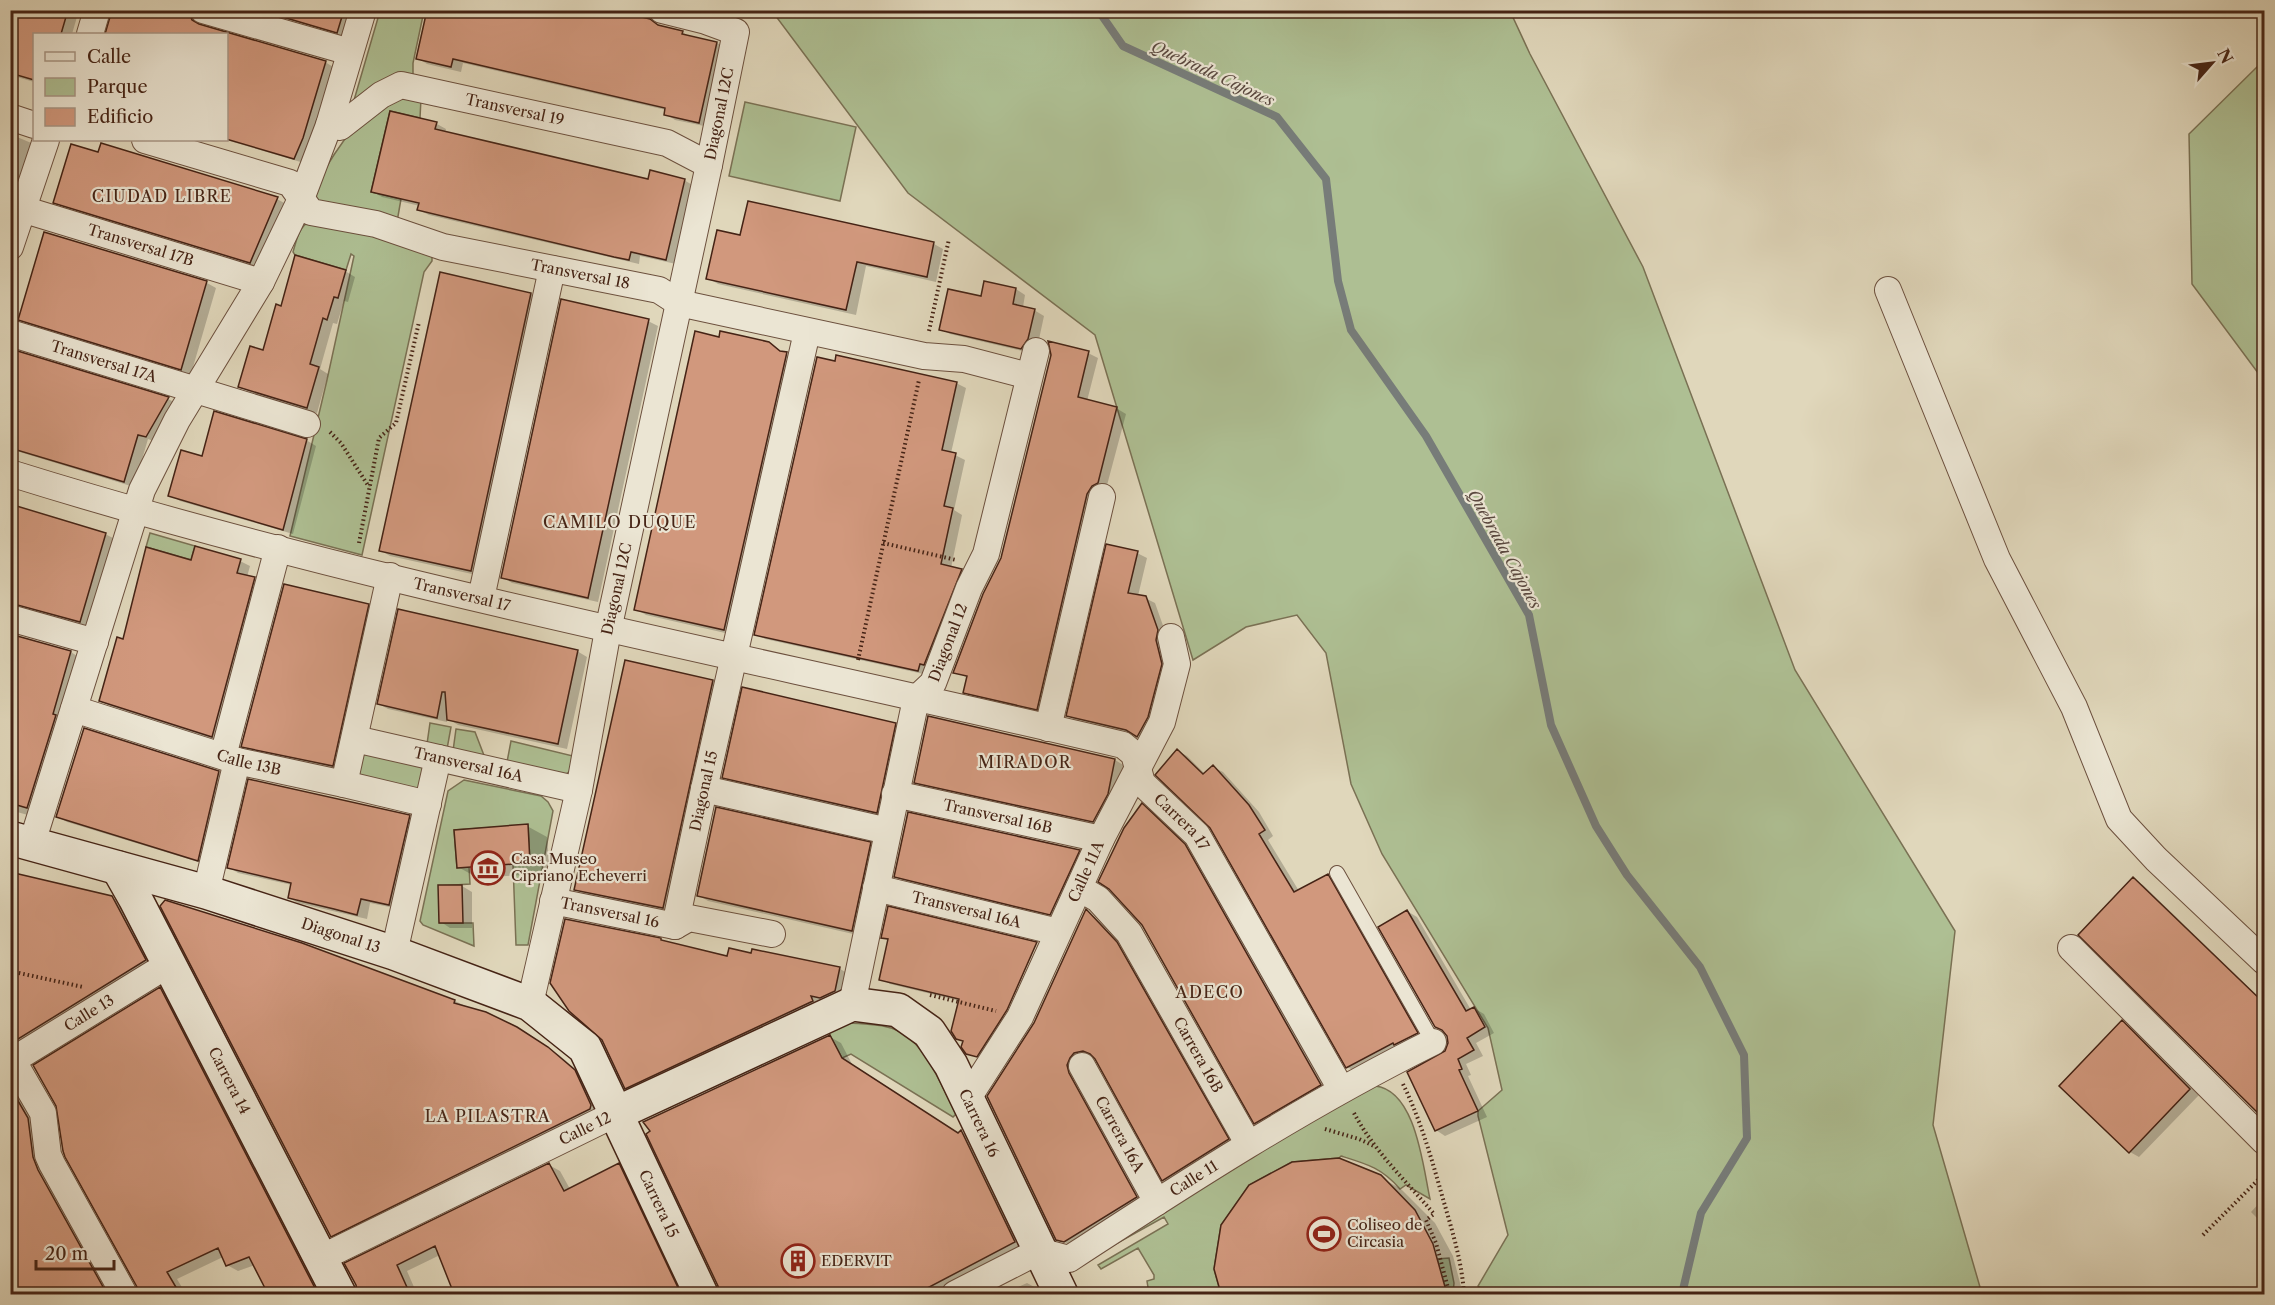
<svg xmlns="http://www.w3.org/2000/svg" width="2275" height="1305" font-family="'Libre Caslon Text',serif">
<style>
.green{fill:#aebf93;stroke:#7a7154;stroke-width:1.5}
.shadow{fill:#0003}
.lines{fill:none;stroke-linecap:round;stroke-linejoin:round}
.stream{stroke:#777c79;stroke-width:8}
.building{fill:#d1987d;stroke:#452315;stroke-width:1.5}
.lane-casing{stroke:#6c503e;stroke-width:16}
.street-casing{stroke:#6c503e;stroke-width:28}
.secondary-casing{stroke:#452315;stroke-width:36}
.path{stroke:#452315;stroke-width:4;stroke-dasharray:1.5 3;stroke-linecap:butt}
.lane{stroke:#ebe5d3;stroke-width:14}
.street{stroke:#ebe5d3;stroke-width:26}
.secondary{stroke:#ebe5d3;stroke-width:33}
.labels{text-anchor:middle;stroke-width:4.5;stroke-linejoin:round;paint-order:stroke}
.street-label{font-size:15px;fill:#452315;stroke:#ebe5d3}
.poi-label{font-size:15px;fill:#452315;stroke:#ebe5d3;text-anchor:start}
.water-label{font-size:16px;font-style:italic;fill:#5a483f;stroke:#ebe5d3}
.neighbourhood-label{font-size:16px;letter-spacing:1.5px;fill:#452315;stroke:#ebe5d3}
</style>
<rect width="100%" height="100%" fill="#e0d7bb"/>
<filter id="stains"><feTurbulence type="fractalNoise" baseFrequency=".00333" numOctaves="4"/><feColorMatrix values="0 0 0 0 .2 0 0 0 0 .09 0 0 0 0 .02 0 0 0 .5 -.17"/></filter>
<radialGradient id="worn" r=".72"><stop offset=".6" stop-color="#630" stop-opacity="0"/><stop offset="1" stop-color="#630" stop-opacity=".3"/></radialGradient>
<!-- green -->
<path class="green" d="M380,11H424L413,63V76L352,107Z
M772,11H1510L1530,54L1643,267L1795,670L1955,931L1933,1125L1982,1294H1490L1478,1286L1508,1235L1478,1116V1111L1502,1090L1488,1028L1382,854L1351,784L1326,653L1297,615L1246,627L1193,660L1095,335L908,193Z
M2264,18V381L2192,284L2189,134L2258,66Z
M400,96L421,98L420,118L390,111L371,192L401,199L397,222L316,203C308,185 355,121 371,111C380,105 391,101 400,96Z
M745,102L856,127L840,201L729,176Z
M309,222L335,224L432,256V261L424,272L362,555L290,536L327,380L354,256L351,254L346,270L295,255L293,252C296,242 299,226 309,222Z
M150,533L195,546L191,560L146,547Z
M430,723L451,727L447,749L427,744Z
M456,729L475,732L485,758L453,751Z
M511,741L573,756L571,770L565,775L507,762Z
M361,753L423,763V791L358,775Z
M464,780L541,796L548,802L553,811L528,945H516L513,864L530,862L528,825L454,830L457,868L469,867L470,884L439,886L440,923H473L474,946L423,925L420,921L448,791Z
M849,1023C862,1024 875,1024 887,1027C924,1035 940,1084 956,1114L953,1117L851,1054L842,1058L827,1030Z
M1375,1086C1416,1090 1423,1167 1430,1199L1406,1185L1400,1189C1382,1168 1367,1164 1341,1156L1339,1158L1292,1162L1249,1185L1221,1225L1214,1269L1221,1294H1149L1147,1281L1154,1279V1275L1138,1248L1101,1269L1098,1265L1168,1224L1164,1217L1085,1261L1253,1152Z
M1449,1258L1454,1283L1453,1294H1444L1445,1288L1437,1259Z"/>
<!-- shadow -->
<path class="shadow" d="M10,10H79L72,34H34V82L10,75Z
M113,10H198V21L202,27L325,62L335,68L304,163L226,140V34H106Z
M254,10H355L347,37Z
M416,10H607L682,32L691,37L717,43L726,48L709,127L675,120L666,114V110L463,63L461,72L427,64L418,58L428,14Z
M391,113L437,124L446,129L445,133L649,181L684,180L694,186L676,264L640,256L639,264L429,215L419,210L420,206L382,197L373,192Z
M10,134L36,145L10,226Z
M277,199L286,204L259,267L65,208L55,202Z
M749,203L934,244L943,249L936,282L866,266L856,315L718,284L708,278L741,237Z
M45,234L207,283L216,288L191,374L29,325L20,319Z
M345,271L355,277L348,302L344,301L337,324L333,323L320,369L328,374L317,413L249,392L240,386L264,352L282,307Z
M441,274L531,294L541,300L481,576L390,556L380,550Z
M1016,289L1025,295L1023,307L1034,310L1044,316L1038,344L1031,353L950,334L940,329L982,298Z
M648,321L658,326L598,602L512,583L502,577Z
M720,339L768,344L796,359L734,635L646,615L636,609Z
M12,351L168,399L178,404L156,442L148,439L134,487L10,449Z
M1088,353L1098,358L1087,401L1116,408L1126,414L1046,714L974,698L965,692L968,678L955,672Z
M956,383L966,388L951,453L965,460L954,510L962,515L951,568L970,576L928,675L765,639L756,634Z
M306,440L316,446L293,534L180,501L170,495L203,457Z
M10,505L105,534L115,539L89,626L24,608H16L10,611Z
M1137,553L1147,558L1138,596L1145,598L1155,603L1166,634L1170,670L1147,741L1136,735L1077,721L1068,716Z
M240,561L250,566L247,577L263,584L222,742L110,706L101,701L124,641Z
M368,605L378,611L342,771L252,751L243,746Z
M10,635L71,652L80,658L35,817L10,810Z
M577,651L587,657L567,749L458,725L447,718V722L388,709L379,704Z
M713,681L722,687L673,913L585,895L576,889Z
M929,717L1115,760L1125,766L1118,794L1103,826L925,788L915,782Z
M895,724L905,730L886,818L733,783L724,777Z
M1178,751L1187,756L1205,774L1213,767L1223,772L1259,812L1273,836L1268,840L1299,891L1328,876L1338,881L1426,1039L1357,1072L1347,1067Z
M219,772L228,778L208,865L67,822L58,817Z
M1142,805L1152,811L1195,852L1330,1090L1265,1128L1255,1123L1143,925Z
M409,816L418,822L399,909L370,903L367,919L298,903L289,898L292,885L238,873L229,867Z
M527,826L547,837L550,873L478,878L458,867Z
M870,844L880,849L862,936L708,901L698,895Z
M1079,851L1089,857L1060,919L905,882L896,876Z
M10,874L112,898L123,904L156,967L10,1058Z
M2133,879L2143,885L2264,1002V1118Z
M462,886L472,892V928H450L441,922Z
M889,908L1037,944H1035L1002,1016L1005,1017L1038,945L1046,949L986,1061L967,1053L964,1042L957,1038L960,1001L890,984L881,979L889,941L883,937Z
M1086,911L1095,917L1126,949L1238,1145L1173,1185L1164,1180L1094,1056L1084,1058L1146,1203L1075,1247L1057,1239L1035,1024Z
M1407,911L1417,917L1471,1010L1474,1008L1484,1014L1494,1033L1476,1043L1483,1056L1466,1064L1471,1075L1468,1076L1487,1117L1445,1136L1436,1130L1449,1042Z
M302,944L455,1001L535,1039L559,1055L586,1078L602,1112L343,1242L332,1236Z
M728,957L840,969L849,974L844,997L831,1003L819,1000L822,1007L636,1093L626,1088Z
M160,989L171,995L325,1294H270L255,1265L238,1271L227,1265L223,1257L177,1279L186,1294H140L139,1287Z
M2122,1022L2132,1028L2199,1095L2139,1157L2130,1152Z
M830,1037L841,1043L853,1066L959,1134L961,1132L972,1138L1025,1248L938,1294H721L720,1286Z
M10,1080L15,1084L114,1294H18L10,1282Z
M549,1165L560,1171L570,1189L619,1165L630,1171L688,1294H456L440,1255L407,1271L417,1294H359L357,1285Z
M1380,1177L1401,1189L1435,1223L1453,1256L1463,1294H1223L1216,1269Z
M2264,1198V1225L2251,1212Z
M1027,1283L1038,1289L1041,1294H1003Z
M1134,1289L1138,1291L1139,1294H1110V1293Z"/>
<g class="lines">
<!-- stream -->
<path class="stream" d="M1098,10L1123,46L1277,117L1326,179L1338,281L1351,330L1426,436L1529,615L1551,725L1596,826L1627,875L1700,967L1744,1055L1747,1138L1701,1213L1682,1294"/>
</g>
<!-- building -->
<path class="building" d="M10,10H68L61,34H34V80L10,73Z
M112,10H188L192,20L199,24L326,61L303,138L294,159L226,139V34H105Z
M259,10H344L337,33Z
M427,10H614L650,19L658,25L683,31L682,34L717,42L699,123L664,115L665,108L453,59L451,67L416,59Z
M390,111L437,122L435,129L648,179L650,170L685,179L666,260L631,252L629,260L614,257L417,210L419,203L371,192Z
M101,143L278,197L250,263L53,203L71,144L98,152Z
M748,201L934,242L927,277L857,262L846,310L706,279L717,230L740,235Z
M44,232L207,281L181,370L18,320Z
M295,255L346,270L338,298L334,297L327,320L323,318L310,364L319,367L307,408L238,387L250,346L263,350L276,304L281,306Z
M440,272L531,293L471,571L379,551Z
M984,281L1016,288L1013,304L1035,309L1028,339L1021,349L939,330L948,289L981,296Z
M561,299L649,319L588,598L501,578Z
M695,331L719,337L720,331L743,336L769,342L780,351L787,352L724,630L634,610Z
M1048,341L1089,351L1078,397L1117,407L1098,483L1092,486L1087,494L1037,710L963,693L967,676L953,673L983,594L1001,558L1051,355Z
M11,349L169,397L146,437L138,435L124,482L10,448Z
M836,355L957,382L942,450L956,453L944,506L953,508L941,564L962,569L924,665L920,664L918,671L754,635L817,357L835,361Z
M214,411L307,439L283,530L168,496L181,450L202,456Z
M10,504L106,533L80,622L10,603Z
M1106,544L1138,551L1128,593L1146,596L1158,630L1156,640L1162,664L1148,717L1137,737L1126,730L1066,716Z
M195,546L241,559L237,573L255,577L212,737L99,701L117,637L123,639L146,547L191,560Z
M284,584L369,604L333,766L241,747Z
M398,609L578,650L558,744L447,720L445,692H442L437,718L377,704Z
M10,634L71,651L53,714L56,715L27,808L10,803Z
M625,660L713,680L663,908L574,890Z
M742,687L896,723L877,813L722,778Z
M928,716L1115,759L1108,794L1093,822L914,783Z
M84,728L219,771L198,861L56,817Z
M1177,749L1203,774L1213,765L1249,805L1265,830L1259,834L1294,892L1328,874L1418,1033L1394,1045L1393,1043L1346,1068L1210,828L1155,775Z
M248,779L410,815L389,905L361,899L357,915L334,909L288,898L291,883L227,868Z
M1142,803L1185,844L1321,1085L1254,1124L1142,925L1109,889L1098,882L1124,828Z
M716,807L871,842L852,931L697,896Z
M908,812L1080,850L1050,915L894,877Z
M528,824L530,863L457,868L454,830Z
M10,872L112,896L146,960L10,1044Z
M2133,877L2265,1004V1120L2078,935Z
M438,885H462L463,923H439Z
M165,900L302,943L455,1000L454,1003L486,1012L517,1027L548,1047L575,1070L591,1105L590,1109L331,1237L160,906Z
M888,906L1037,942L1007,1010L977,1057L966,1054L961,1047L963,1041L956,1039L951,1031L959,999L879,980L888,939L881,938Z
M1086,909L1117,942L1229,1139L1162,1181L1095,1059L1090,1054L1083,1051L1074,1053L1070,1058L1067,1065L1069,1073L1137,1197L1064,1242L1056,1240L987,1096L1034,1023Z
M1407,910L1466,1011L1474,1007L1485,1027L1467,1038L1474,1050L1458,1059L1462,1069L1459,1070L1478,1111L1435,1131L1407,1072L1445,1051L1448,1043L1447,1036L1442,1030L1435,1027L1378,927Z
M565,919L661,938V940L727,956L729,948L751,953L752,949L840,967L835,991L820,998L811,996L813,1001L625,1089L602,1040L569,1011L550,983Z
M160,987L318,1294H268L249,1257L226,1266L218,1248L167,1272L180,1294H139L137,1287L65,1157L63,1151L56,1106L33,1065Z
M2122,1020L2190,1089L2129,1153L2059,1086Z
M830,1035L842,1058L958,1133L961,1130L1015,1242L916,1294H720L718,1286L646,1134L650,1131L643,1122Z
M10,1087L28,1118L33,1157L38,1170L107,1294H10Z
M1339,1158L1381,1175L1415,1210L1433,1244L1447,1294H1221L1214,1269L1221,1225L1249,1185L1292,1162Z
M549,1163L564,1191L619,1163L681,1294H454L435,1246L397,1265L410,1294H358L356,1285L344,1263Z"/>
<g class="lines">
<defs>
<path id="lane" d="M1337,873L1433,1042"/>
<g id="street">
<path d="M203,10L350,52"/>
<path d="M90,34L97,10"/>
<path d="M10,117L34,125"/>
<path id="s1" d="M329,125L340,127L381,95L401,85L667,143L709,165"/>
<path id="s2" d="M145,140L290,183L311,212L376,224L443,247L659,290L679,303L924,356L964,359L1029,376"/>
<path id="s3" d="M22,209L261,282"/>
<path d="M10,247L46,140"/>
<path d="M1888,290L1997,559L2074,707L2119,819L2156,859L2264,961"/>
<path id="s4" d="M10,333L307,424"/>
<path id="s5" d="M10,473C375,587 752,657 1123,745L1134,754L1142,783L1197,835L1341,1089"/>
<path d="M481,598L552,269"/>
<path d="M10,618L95,642"/>
<path id="s6" d="M74,709L237,761L344,784L428,804"/>
<path d="M1048,728L1102,497"/>
<path id="s7" d="M355,739L579,790"/>
<path d="M223,756L278,548"/>
<path d="M344,784L390,576"/>
<path d="M704,789L888,831"/>
<path id="s8" d="M895,794L1101,839"/>
<path d="M32,843L142,490L177,420L261,282L301,199L329,125L363,10"/>
<path id="s9" d="M876,888L1058,932"/>
<path id="s10" d="M1079,888L1098,899L1129,933L1248,1143"/>
<path d="M206,892L237,761"/>
<path id="s11" d="M553,901L675,926L689,918L772,934"/>
<path id="s12" d="M675,926L704,789L807,332"/>
<path d="M2071,948L2264,1141"/>
<path d="M394,953L438,758"/>
<path id="s13" d="M530,1004L579,790L608,630L709,165L736,32L706,21L662,10"/>
<path id="s14" d="M852,1004L916,699L933,683L969,588L986,554L1036,351"/>
<path d="M13,1061L43,1113L48,1155L52,1164L124,1294"/>
<path id="s15" d="M10,1062L169,964"/>
<path id="s16" d="M1082,1066L1157,1202"/>
<path id="s17" d="M968,1098L1020,1017L1101,839L1162,722L1177,664L1171,637"/>
<path id="s18" d="M321,1258L615,1114"/>
<path id="s19" d="M955,1294L1039,1251L1069,1259C1187,1182 1306,1105 1433,1042"/>
</g>
<g id="secondary">
<path id="s20" d="M10,838L206,892L394,953L530,1004L585,1048L701,1294"/>
<path id="s21" d="M118,868L135,898L339,1294"/>
<path id="s22" d="M615,1114L852,1004L898,1010L929,1032L951,1065L1061,1294"/>
</g>
</defs>
<!-- lane casing -->
<use href="#lane" class="lane-casing"/>
<!-- street casing -->
<use href="#street" class="street-casing"/>
<!-- secondary casing -->
<use href="#secondary" class="secondary-casing"/>
<!-- path -->
<path class="path" d="M929,331L949,239
M330,432L341,443L369,487
M359,543L379,438L396,423L419,322
M883,543L956,560
M858,660L919,380
M10,971L83,987
M930,995L996,1011
M1403,1084C1421,1121 1432,1160 1443,1199C1452,1230 1462,1262 1464,1294
M1354,1113C1374,1151 1407,1182 1434,1214L1426,1220L1436,1243L1448,1288L1447,1294
M1325,1129L1359,1139L1374,1146
M2203,1235L2264,1174"/>
<!-- lane -->
<use href="#lane" class="lane"/>
<!-- street -->
<use href="#street" class="street"/>
<!-- secondary -->
<use href="#secondary" class="secondary"/>
</g>
<!-- icons -->
<defs>
<symbol id="museum-ring" viewBox="-11 -11 22 22"><circle r="9.5" fill="#ebe5d3" stroke="#8f2418" stroke-width="1.5"/><path d="M0-6L6-3V-2H-6V-3ZM-5-1h2V3h-2ZM-1-1h2V3h-2ZM3-1h2V3H3ZM-6 4H6V6H-6Z" fill="#8f2418"/></symbol>
<symbol id="stadium-ring" viewBox="-11 -11 22 22"><circle r="9.5" fill="#ebe5d3" stroke="#8f2418" stroke-width="1.5"/><path d="M0-5a6.5 5 0 1 0 0 10a6.5 5 0 1 0 0-10ZM-3.5-1.8h7v3.6h-7Z" fill="#8f2418"/></symbol>
<symbol id="building-ring" viewBox="-11 -11 22 22"><circle r="9.5" fill="#ebe5d3" stroke="#8f2418" stroke-width="1.5"/><path d="M-4-6H4V6H1V3H-1V6H-4ZM-2.5-4.3h1.7v1.8h-1.7ZM.8-4.3h1.7v1.8H.8ZM-2.5-1h1.7V.8h-1.7ZM.8-1h1.7V.8H.8Z" fill="#8f2418"/></symbol>
</defs>
<g fill-rule="evenodd">
<use href="#museum-ring" x="469" y="849" width="38" height="38"/>
<use href="#stadium-ring" x="1305" y="1215" width="38" height="38"/>
<use href="#building-ring" x="779" y="1242" width="38" height="38"/>
</g>
<g class="labels">
<!-- street labels -->
<g class="street-label">
<text dy="5" stroke="none"><textPath href="#s1" startOffset="202">Transversal 19</textPath></text>
<text dy="5" stroke="none"><textPath href="#s13" startOffset="910">Diagonal 12C</textPath></text>
<text dy="5" stroke="none"><textPath href="#s3" startOffset="124">Transversal 17B</textPath></text>
<text dy="5" stroke="none"><textPath href="#s2" startOffset="464">Transversal 18</textPath></text>
<text dy="5" stroke="none"><textPath href="#s4" startOffset="98">Transversal 17A</textPath></text>
<text dy="5" stroke="none"><textPath href="#s13" startOffset="424">Diagonal 12C</textPath></text>
<text dy="5" stroke="none"><textPath href="#s5" startOffset="468">Transversal 17</textPath></text>
<text dy="5" stroke="none"><textPath href="#s14" startOffset="378">Diagonal 12</textPath></text>
<text dy="5" stroke="none"><textPath href="#s6" startOffset="183">Calle 13B</textPath></text>
<text dy="5" stroke="none"><textPath href="#s7" startOffset="116">Transversal 16A</textPath></text>
<text dy="5" stroke="none"><textPath href="#s12" startOffset="138">Diagonal 15</textPath></text>
<text dy="5" stroke="none"><textPath href="#s8" startOffset="105">Transversal 16B</textPath></text>
<text dy="5" stroke="none"><textPath href="#s5" startOffset="1246">Carrera 17</textPath></text>
<text dy="5" stroke="none"><textPath href="#s17" startOffset="256">Calle 11A</textPath></text>
<text dy="5" stroke="none"><textPath href="#s9" startOffset="93">Transversal 16A</textPath></text>
<text dy="5" stroke="none"><textPath href="#s11" startOffset="58">Transversal 16</textPath></text>
<text dy="5" stroke="none"><textPath href="#s20" startOffset="345">Diagonal 13</textPath></text>
<text dy="5" stroke="none"><textPath href="#s15" startOffset="93">Calle 13</textPath></text>
<text dy="5" stroke="none"><textPath href="#s10" startOffset="208">Carrera 16B</textPath></text>
<text dy="5" stroke="none"><textPath href="#s21" startOffset="240">Carrera 14</textPath></text>
<text dy="5" stroke="none"><textPath href="#s22" startOffset="450">Carrera 16</textPath></text>
<text dy="5" stroke="none"><textPath href="#s18" startOffset="294">Calle 12</textPath></text>
<text dy="5" stroke="none"><textPath href="#s16" startOffset="78">Carrera 16A</textPath></text>
<text dy="5" stroke="none"><textPath href="#s19" startOffset="274">Calle 11</textPath></text>
<text dy="5" stroke="none"><textPath href="#s20" startOffset="789">Carrera 15</textPath></text>
</g>
<!-- poi labels -->
<g class="poi-label">
<text x="511" y="864">Casa Museo<tspan x="511" dy="17">Cipriano Echeverri</tspan></text>
<text x="1347" y="1230">Coliseo de<tspan x="1347" dy="17">Circasia</tspan></text>
<text x="821" y="1266">EDERVIT</text>
</g>
<!-- water labels -->
<g class="water-label">
<text transform="translate(1213 73) rotate(25)" y="6">Quebrada Cajones</text>
<text transform="translate(1505 549) rotate(61)" y="6">Quebrada Cajones</text>
</g>
<!-- neighbourhood labels -->
<g class="neighbourhood-label">
<text x="162" y="202">CIUDAD LIBRE</text>
<text x="620" y="528">CAMILO DUQUE</text>
<text x="1025" y="768">MIRADOR</text>
<text x="1210" y="998">ADECO</text>
<text x="488" y="1122">LA PILASTRA</text>
</g>
</g>
<!-- margin -->
<rect width="2275" height="1305" fill="none" stroke="#e0d7bb" stroke-width="36"/>
<rect x="12" y="12" width="2251" height="1281" fill="none" stroke="#452315" stroke-width="3"/>
<rect x="18" y="18" width="2239" height="1269" fill="none" stroke="#452315" stroke-width="1.5"/>
<!-- legend -->
<rect x="33" y="33" width="195" height="108" fill="#ebe5d3" stroke="#a99787" stroke-width="1.5"/>
<rect x="45" y="52" width="30" height="9" fill="#ebe5d3" stroke="#a99787" stroke-width="1.5"/>
<text x="87" y="63" font-size="18" fill="#452315">Calle</text>
<rect x="45" y="78" width="30" height="18" fill="#aebf93" stroke="#a99787" stroke-width="1.5"/>
<text x="87" y="93" font-size="18" fill="#452315">Parque</text>
<rect x="45" y="108" width="30" height="18" fill="#d1987d" stroke="#a99787" stroke-width="1.5"/>
<text x="87" y="123" font-size="18" fill="#452315">Edificio</text>
<!-- north arrow -->
<g transform="translate(2212 63) rotate(62)" stroke="#ebe5d3" stroke-width="4.5" paint-order="stroke">
<path d="M0-4.5L10 22L0 15L-10 22Z" fill="#452315"/>
<text y="-9" font-size="16" font-weight="bold" text-anchor="middle" fill="#452315">N</text>
</g>
<!-- scale -->
<path d="M36 1260v9h78v-9" fill="none" stroke="#452315" stroke-width="3"/>
<text x="45" y="1260" font-size="18" fill="#452315" stroke="#ebe5d3" stroke-width="4.5" paint-order="stroke">20 m</text>
<rect width="100%" height="100%" filter="url(#stains)"/>
<rect width="100%" height="100%" fill="url(#worn)"/>
</svg>
